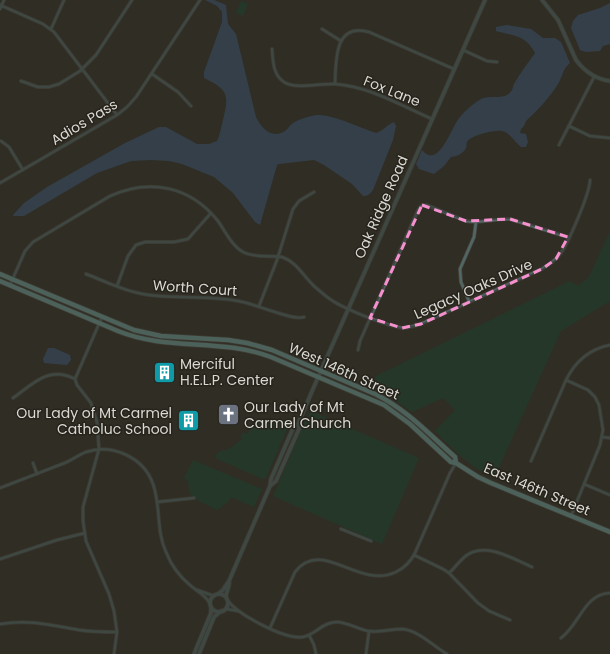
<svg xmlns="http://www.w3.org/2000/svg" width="610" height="654" font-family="Poppins,sans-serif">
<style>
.green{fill:#194430}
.water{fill:#3a5675}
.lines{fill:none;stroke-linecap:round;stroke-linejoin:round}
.minor-casing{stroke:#4b4841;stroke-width:4}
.tertiary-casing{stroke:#4b4841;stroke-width:5}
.primary-casing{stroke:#4b4841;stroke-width:6}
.minor{stroke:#506765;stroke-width:2.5}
.tertiary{stroke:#506765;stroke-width:3.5}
.primary{stroke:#6f9f9b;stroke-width:4.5}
.marked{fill:none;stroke:#f690cf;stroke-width:3;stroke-dasharray:8 5;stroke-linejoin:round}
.labels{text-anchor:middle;stroke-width:3;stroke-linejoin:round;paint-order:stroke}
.street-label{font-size:14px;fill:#dad8d3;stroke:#26241b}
.poi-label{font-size:14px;fill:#dad8d3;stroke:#26241b;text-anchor:start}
</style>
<rect width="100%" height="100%" fill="#302d25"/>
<!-- green -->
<path class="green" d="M241,1L248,4L243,16L236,13Z
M610,231V301L561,331L494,478C470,467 453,450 435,431L455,410L443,398L412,412L373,385L376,376L570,281L578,286L589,277Z
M311,411L419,458L382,544L273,496L307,417Z
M257,419L261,421L259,425L262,426L283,419L290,422L266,478L263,479L217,459L215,457C218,450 223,451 229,449C233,446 238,442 242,439L240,436L244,432L247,434Z
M193,460L262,489L254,507L231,497L229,501L217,510L199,501L190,494L188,481L184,478Z"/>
<!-- water -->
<path class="water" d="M205,0H214L226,5L228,24L236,34L256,117C261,127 271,140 285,131C288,129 290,125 293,123C299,119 310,116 317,115C332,114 361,128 376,133C383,131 388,124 394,122L396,126L393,140L373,190C370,194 368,196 363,196L352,184L324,165L314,160L279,164L277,165L260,225L255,222L233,193L214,177L182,164L169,161L151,160L131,161L97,173L24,216H14L13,215L24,203L47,187L125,143L159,127H166L197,144H209L217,141C220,135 221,127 223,120C229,95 229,90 204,78V72L222,22V12L217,6Z
M610,3V44L603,46L600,51L586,52L580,50L571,28L573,21L578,15L600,8Z
M507,25L531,29L543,38H555L561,42L570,63C562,70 563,76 558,84C549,98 538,110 526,121L524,126L521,129L520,133L526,134L528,142L526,147H521C516,143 509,132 502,131C495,130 471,135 467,142C466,143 467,146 466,148C464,153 456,157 451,157L444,166L434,174L419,169L416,164L422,150C439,170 451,127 460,117C464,112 478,99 484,98C494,95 505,101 512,90C513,88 513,86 514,84C520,73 528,63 535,53C526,35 514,36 496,31V27Z
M48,348H54L70,355L71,360L67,365L44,363L43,359Z"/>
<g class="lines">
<defs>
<path id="minor" d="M0,5L43,24L54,32L117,115
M0,9L4,0
M51,29L64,0
M322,29L341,41
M272,49C273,61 273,75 284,82C296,90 320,83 335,84C368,86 402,106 432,119
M463,50L487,61L497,62
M152,74L178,92L191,106
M21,81L38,87H49L59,84L80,71L96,55L132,0
M335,84C336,61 334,22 369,32L454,69
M569,126L590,136L610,138
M1,141L9,147L23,170
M559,145L594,77
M0,183L117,115L127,107L136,97L200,0
M86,274C105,281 123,291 143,294C176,300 210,294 243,302C257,305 294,321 304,317
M10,285L25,251L33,242L110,196C150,178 190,186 218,221C225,231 232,246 243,252C254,258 270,255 282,257C297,262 303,276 314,286C320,291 326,297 333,301C345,309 389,327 403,328C409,328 415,326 421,324L542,269C549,265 556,260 561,253C569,241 590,193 590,180
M117,286L128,256L136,245L145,242H174L188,239L211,213
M469,301L461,282L460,269L474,237L476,222
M259,306L277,260L293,209L299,201L314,192
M102,317L75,379L77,385L91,403L97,422L99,449L83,507V521L86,541L109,594L114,611L117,632L114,654
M358,350L360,341L418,210L422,205H427L466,221C481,224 496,218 510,219L568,237
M566,380L588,390L595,397L599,405L603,430L600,445L571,516
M13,398C33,384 49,365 75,379
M602,437L610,438
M531,461L566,380C575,362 590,349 610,345
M33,463L37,474
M584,484L610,495
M0,488C21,480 41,472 62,464C71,461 78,455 86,452C113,443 144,458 153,484C161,506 156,531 166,552C171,565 180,577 191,586C197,591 207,596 210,604
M157,502L194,498
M341,529L371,541
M414,555L443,569L449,573L478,603L489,611L510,620
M0,559L57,540L85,533
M449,573C455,568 460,560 467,555C487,542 513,559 532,567
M197,590L214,596
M228,601C239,615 285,640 303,637C315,635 323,622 336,622C347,622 358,629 368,631C380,633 390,629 402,629C418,630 433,646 447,654
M224,610L227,609L238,611
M0,624C29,619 51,625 79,630C92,632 104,632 116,632
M270,628L295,572C322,537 359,590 396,572C404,568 411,561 415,553L450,473L456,463
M309,635L314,645L316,654
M561,638C580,624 584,594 610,593
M366,654L369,631"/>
<path id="tertiary" d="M542,0L558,20L576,60C585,72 595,79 610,81
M270,486L271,479L294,426L298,424
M218,594L223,590L229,581L270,486L276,481L299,429L298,424L316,382L485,0
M210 603a9 9 0 1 1 18 0a9 9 0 1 1-18 0Z
M226,597C226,591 230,587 229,581
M194,654L211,613V608
M199,654L214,617L221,611"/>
<path id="primary" d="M0,274L134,330L161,336L228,340L247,343L272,350L375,394C406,409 429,434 455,457L456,463
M0,281L118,331C167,351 221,338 271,357L384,405L410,424L451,462L456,463L478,477L491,483L610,532"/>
</defs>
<!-- minor casing -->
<use href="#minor" class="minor-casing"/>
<!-- tertiary casing -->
<use href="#tertiary" class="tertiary-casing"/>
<!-- primary casing -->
<use href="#primary" class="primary-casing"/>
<!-- minor -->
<use href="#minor" class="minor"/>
<!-- tertiary -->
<use href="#tertiary" class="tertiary"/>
<!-- primary -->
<use href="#primary" class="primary"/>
</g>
<!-- marked area -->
<path d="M0 0H610V654H0ZM422,205L466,221L510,219L568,237L556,259L542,269L421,324L402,328L370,318Z" fill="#302d25" fill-opacity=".55" fill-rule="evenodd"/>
<path class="marked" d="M422,205L466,221L510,219L568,237L556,259L542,269L421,324L402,328L370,318Z"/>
<!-- icons -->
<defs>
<symbol id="building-square" viewBox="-11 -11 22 22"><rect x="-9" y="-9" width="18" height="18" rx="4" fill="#0f9aa8" stroke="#26241b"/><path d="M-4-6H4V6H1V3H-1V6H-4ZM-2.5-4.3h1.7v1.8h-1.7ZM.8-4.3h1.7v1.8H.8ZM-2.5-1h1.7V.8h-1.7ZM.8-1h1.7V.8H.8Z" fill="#fff"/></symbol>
<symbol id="church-square" viewBox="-11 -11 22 22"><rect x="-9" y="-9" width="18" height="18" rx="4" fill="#6b7280" stroke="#26241b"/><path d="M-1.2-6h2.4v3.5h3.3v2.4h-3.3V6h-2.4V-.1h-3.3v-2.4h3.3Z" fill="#fff"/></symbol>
</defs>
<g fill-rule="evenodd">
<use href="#building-square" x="152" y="360" width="25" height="25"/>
<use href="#church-square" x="216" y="402" width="25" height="25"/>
<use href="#building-square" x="176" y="408" width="25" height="25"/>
</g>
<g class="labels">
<!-- street labels -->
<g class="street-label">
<text transform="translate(392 91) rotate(22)" y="5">Fox Lane</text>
<text transform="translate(84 122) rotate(-31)" y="5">Adios Pass</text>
<text transform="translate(381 207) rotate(-66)" y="5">Oak Ridge Road</text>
<text transform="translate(195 288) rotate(4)" y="5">Worth Court</text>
<text transform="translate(473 289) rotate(-24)" y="5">Legacy Oaks Drive</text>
<text transform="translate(344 371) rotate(24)" y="5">West 146th Street</text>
<text transform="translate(537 489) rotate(23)" y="5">East 146th Street</text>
</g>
<!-- poi labels -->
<g class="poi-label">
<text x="180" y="369">Merciful<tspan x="180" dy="16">H.E.L.P. Center</tspan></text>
<text x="244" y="412">Our Lady of Mt<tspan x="244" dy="16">Carmel Church</tspan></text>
<text x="172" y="418" text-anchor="end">Our Lady of Mt Carmel<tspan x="172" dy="16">Catholuc School</tspan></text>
</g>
</g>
</svg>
